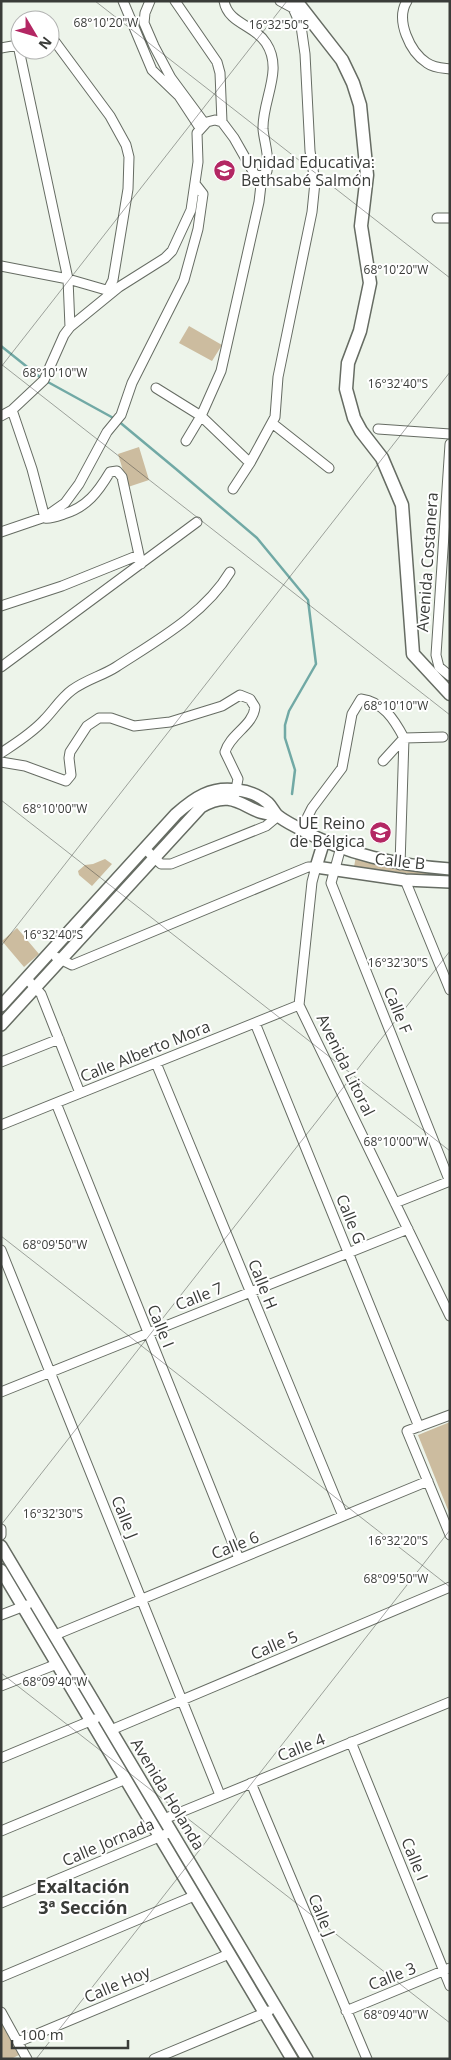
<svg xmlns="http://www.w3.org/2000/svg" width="451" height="2060" font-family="'Open Sans',sans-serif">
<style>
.green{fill:#ccbc9f}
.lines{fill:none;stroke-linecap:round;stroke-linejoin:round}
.stream{stroke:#71a9a5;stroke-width:2.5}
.minor-casing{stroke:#666c63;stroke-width:11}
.tertiary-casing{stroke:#666c63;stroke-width:14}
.secondary-casing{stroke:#666c63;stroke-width:15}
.minor{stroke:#fff;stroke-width:9}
.tertiary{stroke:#fff;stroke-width:11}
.secondary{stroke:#fff;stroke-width:12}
.ticks{fill:none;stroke:#3a3c39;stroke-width:1;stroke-opacity:0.45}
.labels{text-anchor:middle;stroke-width:4;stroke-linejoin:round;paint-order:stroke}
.poi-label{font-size:16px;fill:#3a3c39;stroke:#fff;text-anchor:start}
.street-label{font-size:16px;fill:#3a3c39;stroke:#fff}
.neighbourhood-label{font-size:18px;font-weight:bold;fill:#3a3c39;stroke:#fff}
.ticks-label{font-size:12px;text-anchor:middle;fill:#3a3c39;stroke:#fff;stroke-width:4;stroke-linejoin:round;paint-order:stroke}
</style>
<rect width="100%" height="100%" fill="#edf4ea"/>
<!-- green -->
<path class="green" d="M189,326L222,345L212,361L179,343Z
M139,447L149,480L128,487L118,454Z
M356,856L379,866L448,875V878L354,867Z
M105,859L112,864L92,886L79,875L78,871L85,865L93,864Z
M17,928L39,954L24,967L2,941Z
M450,1422V1515L418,1435Z
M1,2019L21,2054L11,2059H1Z"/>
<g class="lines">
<!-- stream -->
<path class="stream" d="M1,346L41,378
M46,381L117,420L176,469L257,538L308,600L316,664L289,711L285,725V738L295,770L292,794"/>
<defs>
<path id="minor" d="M123,1L152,70L179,96L200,128
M150,1L145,13L144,23L154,46L171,78L205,124
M175,1L217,62L220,73L222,122
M280,1L293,8L298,6
M407,1C395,20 410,52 427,63C434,68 442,68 450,69
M50,35L110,116L126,145L129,157L128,189L113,280L108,290
M1,48L18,45L68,279L70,327
M437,218H450
M1,266L68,279L113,292
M156,388L201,416L250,463
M12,410L32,469L45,518C51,519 58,516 64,514C87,507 98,492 110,472L117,471L122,477L141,564
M1,416L12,410L44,380L64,335L70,327L119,287L165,258L172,251L191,210L198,162L197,133L207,122L215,120L222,122L234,138L255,175L262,176L267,171C270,157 264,142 263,129C262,100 284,70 266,43C255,25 228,24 224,1
M272,423L329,468
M378,429L450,434
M186,441L201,416L221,371L259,202L262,176
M450,444L436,655L439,667L450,676
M233,489L250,463L275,417L278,377L312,212L315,182L310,151L305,54L301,26L293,8
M1,532L45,517L65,503L79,484L107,432L121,415L132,383L184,280L198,229L203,194L196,185
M1,606L62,586L139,555
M1,667L197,522
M1,753C16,743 31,734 44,720C53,711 61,698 72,690C87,679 102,676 116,667C156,641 205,614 230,572
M383,761L404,738L443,737
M1,762L25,766L66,781L71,775L69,758L70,752L87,726L99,718H111L134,726L170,722L222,706L240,695L250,699L255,707C253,726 230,734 225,752L238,779L235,794
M301,830L312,808L342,768L352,714L361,699C383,702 394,719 404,738L400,865
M341,847L331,883L450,1182
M144,848L161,864H171L266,826L278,816
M405,880L450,990
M56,957L72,965L308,867H316L312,882L299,1005L450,1316
M27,979L41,994L80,1093
M255,1023L419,1427
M1,1062L59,1039
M156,1063L343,1516
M56,1103L239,1559
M1,1125L299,1005
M395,1203L450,1181
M1,1250L220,1795
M1,1392L408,1229
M450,1415L407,1431L450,1535
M1,1529V1535
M1,1615L27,1605
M55,1635L428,1481
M1,1686L57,1664
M111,1730L450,1587
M351,1742L450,1986
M1,1758L95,1719
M251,1783L367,2059
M164,1819L450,1702
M1,1831L126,1779
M1,1903L171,1832
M1,1977L194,1896
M346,2011L450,1968
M1,2012L27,2059
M18,2042L229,1954
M154,2059L269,2011"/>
<path id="tertiary" d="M324,841L316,867L405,880L450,882
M1,1006L176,814C194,798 211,786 237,790C248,791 260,796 268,803C272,807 274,812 277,815C284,821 293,825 300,829C347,855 397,865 450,869
M1,1025L201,807C238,785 247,817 276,814
M1,1546L307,2059
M1,1570L292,2059"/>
<path id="secondary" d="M296,1L342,60L353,83L360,105L367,175L361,226L370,283L360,331L348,363L346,389L354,418L361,431L382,458L402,505L413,654L450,694"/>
</defs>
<!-- minor casing -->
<use href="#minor" class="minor-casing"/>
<!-- tertiary casing -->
<use href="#tertiary" class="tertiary-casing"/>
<!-- secondary casing -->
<use href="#secondary" class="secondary-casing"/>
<!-- minor -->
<use href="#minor" class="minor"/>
<!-- tertiary -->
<use href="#tertiary" class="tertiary"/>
<!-- secondary -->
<use href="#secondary" class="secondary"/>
</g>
<!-- ticks -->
<path class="ticks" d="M95,1L450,278M1,364L450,715M1,367L287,1M1,800L450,1151M1,946L450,372M1,1236L450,1587M1,1525L450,951M1,1673L450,2023M36,2059L450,1530"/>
<!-- icons -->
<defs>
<symbol id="school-disc" viewBox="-11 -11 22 22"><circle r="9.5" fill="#b32763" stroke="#fff"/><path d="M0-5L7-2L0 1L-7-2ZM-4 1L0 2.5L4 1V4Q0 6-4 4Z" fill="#fff"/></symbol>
</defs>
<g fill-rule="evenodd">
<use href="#school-disc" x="212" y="158" width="25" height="25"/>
<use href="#school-disc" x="368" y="820" width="25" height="25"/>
</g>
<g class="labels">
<!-- poi labels -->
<g class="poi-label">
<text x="241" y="168">Unidad Educativa:<tspan x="241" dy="18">Bethsabé Salmón</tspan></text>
<text x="365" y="829" text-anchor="end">UE Reino<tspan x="365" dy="18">de Bélgica</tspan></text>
</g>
<!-- street labels -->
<g class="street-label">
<text transform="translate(427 562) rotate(-86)" y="6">Avenida Costanera</text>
<text transform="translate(400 861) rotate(6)" y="6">Calle B</text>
<text transform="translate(398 1010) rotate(68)" y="6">Calle F</text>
<text transform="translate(145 1051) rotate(-22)" y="6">Calle Alberto Mora</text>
<text transform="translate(346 1065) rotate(64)" y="6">Avenida Litoral</text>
<text transform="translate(351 1219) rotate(68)" y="6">Calle G</text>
<text transform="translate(263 1284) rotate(68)" y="6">Calle H</text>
<text transform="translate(199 1296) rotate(-22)" y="6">Calle 7</text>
<text transform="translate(161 1326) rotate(68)" y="6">Calle I</text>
<text transform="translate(125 1517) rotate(68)" y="6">Calle J</text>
<text transform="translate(235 1545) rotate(-22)" y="6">Calle 6</text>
<text transform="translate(274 1645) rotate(-23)" y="6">Calle 5</text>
<text transform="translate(301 1747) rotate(-22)" y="6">Calle 4</text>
<text transform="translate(168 1794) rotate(59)" y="6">Avenida Holanda</text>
<text transform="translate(108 1842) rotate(-23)" y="6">Calle Jornada</text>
<text transform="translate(415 1859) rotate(68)" y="6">Calle I</text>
<text transform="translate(322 1915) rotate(68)" y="6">Calle J</text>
<text transform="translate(392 1976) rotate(-22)" y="6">Calle 3</text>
<text transform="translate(117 1984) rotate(-23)" y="6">Calle Hoy</text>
</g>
<!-- neighbourhood labels -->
<g class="neighbourhood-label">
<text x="83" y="1893">Exaltación<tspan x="83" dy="21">3ª Sección</tspan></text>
</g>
</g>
<g class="ticks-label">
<text x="106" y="27">68°10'20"W</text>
<text x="279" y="29">16°32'50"S</text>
<text x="396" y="274">68°10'20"W</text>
<text x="55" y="377">68°10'10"W</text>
<text x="398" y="388">16°32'40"S</text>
<text x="396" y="710">68°10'10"W</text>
<text x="55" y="813">68°10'00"W</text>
<text x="53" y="939">16°32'40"S</text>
<text x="398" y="967">16°32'30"S</text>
<text x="396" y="1146">68°10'00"W</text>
<text x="55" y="1249">68°09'50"W</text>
<text x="53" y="1518">16°32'30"S</text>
<text x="398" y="1545">16°32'20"S</text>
<text x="396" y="1583">68°09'50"W</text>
<text x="55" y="1686">68°09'40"W</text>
<text x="396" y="2019">68°09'40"W</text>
</g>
<!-- border -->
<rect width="451" height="2060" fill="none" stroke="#3a3c39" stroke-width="5"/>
<!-- north arrow -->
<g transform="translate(35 35) rotate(128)"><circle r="24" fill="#ffffff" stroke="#b0b1b0"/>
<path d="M0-4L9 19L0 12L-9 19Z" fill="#b32763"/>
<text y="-8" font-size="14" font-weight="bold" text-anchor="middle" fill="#3a3c39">N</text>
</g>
<!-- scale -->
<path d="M12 2040v8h116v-8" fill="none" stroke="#3a3c39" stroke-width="2.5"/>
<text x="20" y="2040" font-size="15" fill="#3a3c39" stroke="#ffffff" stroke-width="4" paint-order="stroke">100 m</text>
</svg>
